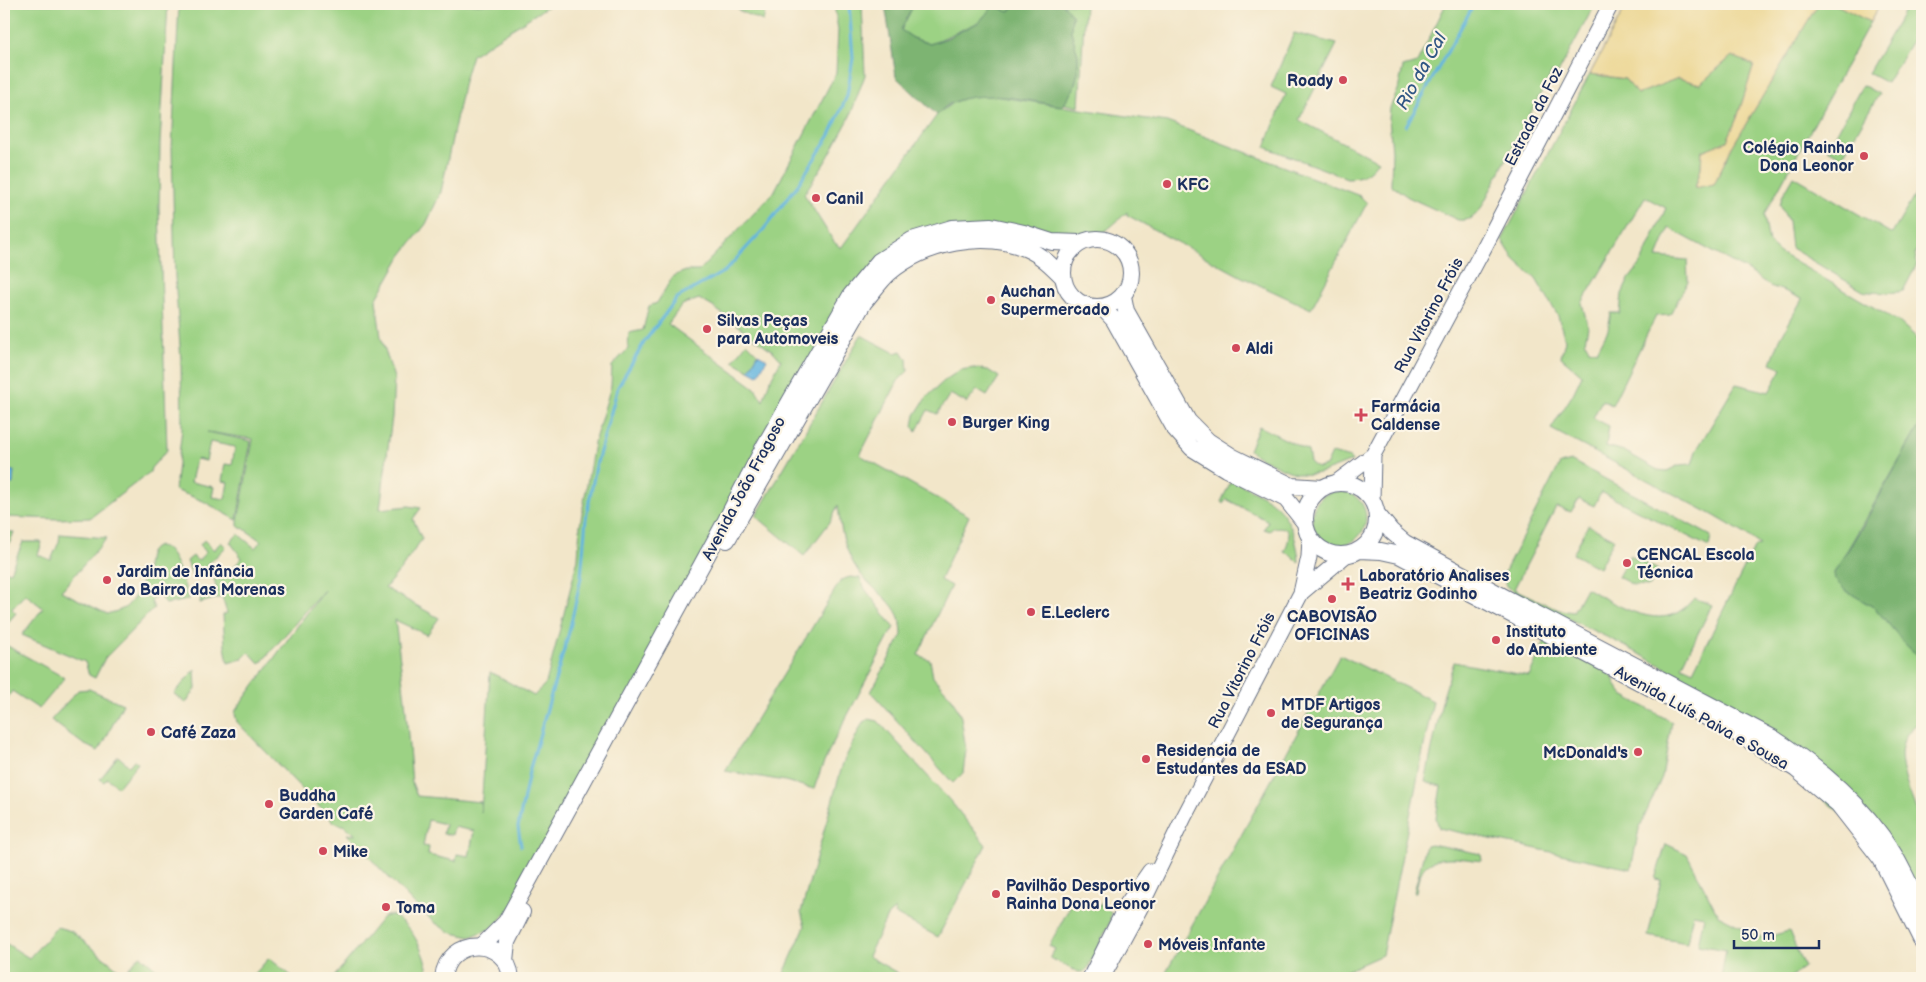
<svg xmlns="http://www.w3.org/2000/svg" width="1926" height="982" font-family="'Balsamiq Sans',sans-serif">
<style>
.green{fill:#9cd284;stroke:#5c8071;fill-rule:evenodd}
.forest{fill:#7db472;stroke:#4c7268}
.sand{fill:#eeda9e;stroke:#84847e}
.water{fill:#64b5df;stroke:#40729e}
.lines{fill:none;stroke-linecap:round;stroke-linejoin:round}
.stream{stroke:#64b5df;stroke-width:3}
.secondary-casing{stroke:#666f83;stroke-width:17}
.primary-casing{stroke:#666f83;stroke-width:18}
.secondary{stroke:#fff;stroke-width:15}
.primary{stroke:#fff;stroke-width:16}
.poi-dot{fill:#d1495b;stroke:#fcf5e5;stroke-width:2}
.labels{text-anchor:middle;stroke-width:4.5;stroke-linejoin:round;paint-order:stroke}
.poi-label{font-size:16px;font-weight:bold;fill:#1b2f5e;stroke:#fcf5e5;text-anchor:start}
.street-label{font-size:16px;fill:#1b2f5e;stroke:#fcf5e5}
.water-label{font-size:18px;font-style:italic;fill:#315785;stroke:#fcf5e5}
</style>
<rect width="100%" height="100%" fill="#fcf5e5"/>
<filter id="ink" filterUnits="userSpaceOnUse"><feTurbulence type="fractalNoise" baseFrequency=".02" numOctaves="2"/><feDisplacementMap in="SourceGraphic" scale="10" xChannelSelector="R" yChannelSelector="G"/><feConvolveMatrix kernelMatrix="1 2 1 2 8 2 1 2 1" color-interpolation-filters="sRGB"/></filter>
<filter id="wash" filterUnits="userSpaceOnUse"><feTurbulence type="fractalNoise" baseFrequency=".0096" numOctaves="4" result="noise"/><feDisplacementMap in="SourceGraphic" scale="20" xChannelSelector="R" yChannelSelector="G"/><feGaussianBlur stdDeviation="1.12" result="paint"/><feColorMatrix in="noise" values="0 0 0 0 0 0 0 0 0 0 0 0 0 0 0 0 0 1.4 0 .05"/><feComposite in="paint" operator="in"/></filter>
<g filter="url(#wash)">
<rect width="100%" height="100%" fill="#f2e6c9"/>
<!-- green -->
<path class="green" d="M4,4H168L160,143L159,209L167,450L151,468L150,472L90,518L58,519L4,517Z
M179,4H551L472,55L464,81L441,192L426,224L401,256L376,300L381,337L394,378L392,417L380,509L409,506L421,508L413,519L422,539L401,569L385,588L439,618L427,635L395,620L405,699L412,783L417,796L481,802V812L490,672L534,696L546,683L578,559L580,525L594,443L611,386L612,366L628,349L629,333L643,330L649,306L657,303L673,276L686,271H699L774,192L836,73L838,30L834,4H862L865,75L849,119L827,159L804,194L834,242L841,248L937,115C955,99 964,97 987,95L1167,122L1360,196L1367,203L1311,309L1242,277L1127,215V212C1115,223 1102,237 1086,240L1024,233L879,261L514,905L492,928L470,937L449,932L434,922L416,906L347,834L356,835L345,826L334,822L237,722L235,714L236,710L324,590L260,664L249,652L242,659L228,663L225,646L223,615L227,613L222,597L200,603L201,596L217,592L214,578L218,577L222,580L242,558L230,542L238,534L255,548L261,541L243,528L242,529L238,526V521L253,439L207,432L251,441L237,520L203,501L175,490L182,428L181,360L175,277L172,148ZM699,299L713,307L774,352L781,360L769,383L763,401L755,388L668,324L682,305ZM210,442L235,447L232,465L225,464L222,481L228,482L225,499L212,497L214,487L191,482L196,459L206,461ZM428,820L445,824L443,834L452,835L454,827L474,831L469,856L457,854L456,861L428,855L429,847L423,846Z
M735,4H767L763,21L739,11Z
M914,4H1016L1009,12L994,5L979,22L930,44L913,38L901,30Z
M1063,4H1085L1079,107L1064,104L1074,88L1078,72V55L1071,31L1072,15Z
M1446,4H1595L1557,75L1552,72L1480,210C1473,218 1469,221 1458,220L1408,197L1391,185L1392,151L1389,119L1390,108L1398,90L1403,67L1417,63Z
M1818,4H1835L1870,22L1764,215L1769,243L1780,253L1899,322L1916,337L1922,352V421L1834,573L1845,590L1875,608L1907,646L1922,659V684L1917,695L1922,702V721C1879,744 1915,796 1922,829C1924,838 1922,848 1922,856C1922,875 1922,893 1922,911L1894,854L1683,691L1688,680L1619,643L1515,593L1506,586L1502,577L1560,464L1572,461L1711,536L1709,547L1601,492L1594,506L1579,499L1571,512L1556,507L1514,589L1559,610L1573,612L1586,588C1612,602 1655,631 1683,609C1687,606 1691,602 1694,598L1712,605L1682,666L1693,671L1755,546L1760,545L1747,535L1713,515L1551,429L1573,394L1582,375L1561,357L1565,340L1558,316L1536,279L1514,259L1502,240L1590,74L1625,79L1638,94L1678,78L1700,84L1732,56L1754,65L1737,118L1727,142L1702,151L1701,168L1695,187L1714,184L1732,147ZM1645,197L1666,208L1640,265L1629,279L1622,294L1620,313H1611L1608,330L1597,351L1589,349L1585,341L1588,327L1582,303ZM1669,228L1750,272L1770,286L1787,292L1802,299L1780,339L1771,363L1782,369L1769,392L1736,384L1696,451L1692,464L1679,465L1667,471L1658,470L1624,451L1606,446L1609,426L1593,418L1602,400L1612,405L1656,316L1670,315L1688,281L1687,260L1657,257Z
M1907,6L1922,17V24L1887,83L1868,73Z
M1294,33L1337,44L1299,120L1378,161C1370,173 1362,178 1347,178L1265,147L1286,94L1271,87Z
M1862,86L1866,87L1879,94L1842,157L1828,149Z
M1794,176L1892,234L1922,183V239L1915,253L1917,264L1903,291C1898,293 1868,293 1863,291L1791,248L1788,221L1780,205L1783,195Z
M861,335L895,353L902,351L907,359L908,371L898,381L860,455L969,516L940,580L951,586L918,655L930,660L933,677L952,698L961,717L966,750L963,773L953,783L871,692L902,635C902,602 876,595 859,572C845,553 840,528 838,505L830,522L804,556L756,516Z
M747,343L758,354L749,370L733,361Z
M974,368L988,370L999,377L987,396L977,390L967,403L950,394L937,414L928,410L916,432L913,426L915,415L926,398L944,381L960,370Z
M1259,426L1308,451L1310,462L1317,468L1326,466L1332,453L1350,458L1352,461C1315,475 1306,482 1270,462C1263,459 1255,456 1249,450Z
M1231,481H1234C1266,498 1284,502 1295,539C1297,547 1299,555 1299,563L1290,554L1284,552C1290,539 1294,524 1273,528L1270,531L1264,529L1268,521L1226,499L1223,504L1221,502Z
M1312 518a27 27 0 1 1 54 0a27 27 0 1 1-54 0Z
M1588,525L1614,539L1599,568L1573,554Z
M4,532H14L4,557Z
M60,534L107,538L61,591L107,614C113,612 124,610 128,605C137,596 144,579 147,567C148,561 148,553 153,549C172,533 186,590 188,600L166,604L157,594L151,601L154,608L105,658L95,678L89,675L85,662L22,635L43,608L25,594L12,609L16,613L5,626H4V570L10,572L23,542H42L38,555L51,560L59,542Z
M204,540L214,550L221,542L226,547L207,565L211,570L193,577L187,561L193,556L198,561L206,552L200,545Z
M1630,555L1658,570L1650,586L1633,585L1618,577Z
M850,577L860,578L865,589L894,627L833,743L821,769L814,789L785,781L725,771L841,580Z
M1548,634L1608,666L1617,687L1623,695L1672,722L1662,777L1639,829L1631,869L1439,828L1436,818L1441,786L1425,782L1443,697L1454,662L1529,676Z
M4,644L65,678L39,709L12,691L4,703Z
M1340,655L1433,701L1382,955L1330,978H1235L1220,975L1216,978H1163Z
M195,669L196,689L186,703L174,694Z
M89,689L123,704L103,744L98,751L83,744L51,720L78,690Z
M869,719L878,721L952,803L986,845L938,937L895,914V909L888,915L868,956L906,978H782L805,926L801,912L843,763L863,722Z
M118,756L129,766L134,760L138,763L118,787L107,778L104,782L100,779Z
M1431,844L1481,854L1482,861C1463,859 1430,851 1421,873C1418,878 1417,886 1416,892H1414L1426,845Z
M1666,844L1687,854L1718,915L1763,938L1789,931L1804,967L1789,978H1723L1721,977L1726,950L1698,945L1704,916L1693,914L1687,943L1648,936L1661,880L1655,879Z
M1076,895L1099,906L1103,900L1111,913L1110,922L1087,969L1083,972H1078L1050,958L1055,949L1049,946Z
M391,915C415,926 424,954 430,978H333L383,917Z
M57,927L71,931L124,974L140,955L167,978H162L161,975L129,978H4V948L7,944L29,958Z
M268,959H270L294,978H251Z"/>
<!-- forest -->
<path class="forest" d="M885,4H914L901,30L913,38L930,44L947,38L979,22L994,5L1009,12L1016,4H1063L1072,15L1071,31L1078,55V72L1074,88L1063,106C1030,102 983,88 952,103C946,105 941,111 937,115L896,77Z
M1922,421V659L1907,646L1875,608L1845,590L1835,580L1834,573L1862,527Z"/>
<!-- sand -->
<path class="sand" d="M1627,4H1818L1732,147L1714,184L1695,188L1701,168L1702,151L1727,141L1737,118L1754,65L1732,56L1700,84L1678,78L1638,94L1625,79L1590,74Z
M1835,4H1880L1870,22Z"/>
<!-- water -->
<path class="water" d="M758,354L767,359L758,375L749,370Z
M4,470L14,471L13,484H4Z"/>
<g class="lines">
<!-- stream -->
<path class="stream" d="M1406,126L1474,4
M521,846L518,827L529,772L569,632L581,578L586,518L596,466L618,387L645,341L677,298L725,271L764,229L797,186L830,135L847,96L853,58L849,4"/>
</g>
</g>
<g filter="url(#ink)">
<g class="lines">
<defs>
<path id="secondary" d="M1337,482L1373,455L1486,244L1611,4
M1372,500L1373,455
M1302,592L1346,555
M1090,978L1127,904L1150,871
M1102,978L1139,910L1184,817L1301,593L1309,557L1310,537"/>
<path id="primary" d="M1063 273a34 34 0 1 1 68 0a34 34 0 1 1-68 0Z
M1123,296L1126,311L1188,421L1208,441L1233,457L1292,486L1323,488
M1102,307L1114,320L1175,429L1192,448L1226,469L1286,499L1305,523
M1305 519a36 36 0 1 1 72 0a36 36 0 1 1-72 0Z
M1377,514L1391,531L1405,543L1504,597L1773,738C1821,769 1863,804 1893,853C1904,871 1913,892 1922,911
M727,540L864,302C872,293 880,281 889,273C924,243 984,230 1027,249C1041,255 1052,266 1063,277
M1359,550L1381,551L1399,555L1740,735L1796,769L1838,804L1881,859L1922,941
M482,946L506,922L723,526L765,445L851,295L879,261L912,240L952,228L991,226L1024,233L1052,242L1080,243
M505,961L507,942L522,912
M443,978C447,936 507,936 511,978"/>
</defs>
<!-- secondary casing -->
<use href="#secondary" class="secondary-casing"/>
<!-- primary casing -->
<use href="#primary" class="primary-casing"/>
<!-- secondary -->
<use href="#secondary" class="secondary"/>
<!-- primary -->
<use href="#primary" class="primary"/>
</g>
</g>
<!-- markers -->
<g class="poi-dot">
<circle cx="1343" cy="80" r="5"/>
<circle cx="1864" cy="156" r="5"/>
<circle cx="1167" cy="184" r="5"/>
<circle cx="816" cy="198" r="5"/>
<circle cx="991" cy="300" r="5"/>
<circle cx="707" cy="329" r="5"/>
<circle cx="1236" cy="348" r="5"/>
<path d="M1358.5 407.5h5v5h5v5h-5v5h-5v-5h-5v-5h5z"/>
<circle cx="952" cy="422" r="5"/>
<circle cx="1627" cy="563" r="5"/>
<circle cx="107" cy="580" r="5"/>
<path d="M1345.5 576.5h5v5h5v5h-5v5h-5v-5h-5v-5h5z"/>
<circle cx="1332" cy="599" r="5"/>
<circle cx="1031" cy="612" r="5"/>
<circle cx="1496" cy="640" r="5"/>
<circle cx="1271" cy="713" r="5"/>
<circle cx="151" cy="732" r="5"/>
<circle cx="1638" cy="752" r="5"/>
<circle cx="1146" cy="759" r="5"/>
<circle cx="269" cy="804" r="5"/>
<circle cx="323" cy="851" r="5"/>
<circle cx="996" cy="894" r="5"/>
<circle cx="386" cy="907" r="5"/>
<circle cx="1148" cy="944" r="5"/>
</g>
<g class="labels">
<!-- poi labels -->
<g class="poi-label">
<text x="1333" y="86" text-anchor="end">Roady</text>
<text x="1854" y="153" text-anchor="end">Colégio Rainha<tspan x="1854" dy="18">Dona Leonor</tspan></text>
<text x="1177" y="190">KFC</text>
<text x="826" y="204">Canil</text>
<text x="1001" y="297">Auchan<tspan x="1001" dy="18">Supermercado</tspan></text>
<text x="717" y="326">Silvas Peças<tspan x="717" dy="18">para Automoveis</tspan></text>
<text x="1246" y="354">Aldi</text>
<text x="1371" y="412">Farmácia<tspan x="1371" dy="18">Caldense</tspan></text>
<text x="962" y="428">Burger King</text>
<text x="1637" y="560">CENCAL Escola<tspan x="1637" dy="18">Técnica</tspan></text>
<text x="117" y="577">Jardim de Infância<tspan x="117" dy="18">do Bairro das Morenas</tspan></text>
<text x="1359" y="581">Laboratório Analises<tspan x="1359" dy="18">Beatriz Godinho</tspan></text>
<text x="1041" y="618">E.Leclerc</text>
<text x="1332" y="622" text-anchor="middle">CABOVISÃO<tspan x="1332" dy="18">OFICINAS</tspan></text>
<text x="1506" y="637">Instituto<tspan x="1506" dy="18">do Ambiente</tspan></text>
<text x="1281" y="710">MTDF Artigos<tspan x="1281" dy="18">de Segurança</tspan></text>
<text x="161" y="738">Café Zaza</text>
<text x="1156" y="756">Residencia de<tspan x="1156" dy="18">Estudantes da ESAD</tspan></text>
<text x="1628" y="758" text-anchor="end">McDonald's</text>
<text x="279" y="801">Buddha<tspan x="279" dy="18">Garden Café</tspan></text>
<text x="333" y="857">Mike</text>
<text x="1006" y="891">Pavilhão Desportivo<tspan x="1006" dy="18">Rainha Dona Leonor</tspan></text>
<text x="396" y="913">Toma</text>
<text x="1158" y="950">Móveis Infante</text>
</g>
<!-- street labels -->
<g class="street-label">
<text transform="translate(1533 116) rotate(-63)" y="6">Estrada da Foz</text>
<text transform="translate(1428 315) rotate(-62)" y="6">Rua Vitorino Fróis</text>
<text transform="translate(743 488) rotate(-62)" y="6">Avenida João Fragoso</text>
<text transform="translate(1241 670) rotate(-63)" y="6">Rua Vitorino Fróis</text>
<text transform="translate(1702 717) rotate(29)" y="6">Avenida Luís Paiva e Sousa</text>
</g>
<!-- water labels -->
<g class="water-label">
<text transform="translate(1421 71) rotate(-61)" y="6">Rio da Cal</text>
</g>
</g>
<!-- margin -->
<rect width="1926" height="982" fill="none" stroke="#fcf5e5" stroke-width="20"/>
<!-- scale -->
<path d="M1734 940v8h85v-8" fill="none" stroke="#1b2f5e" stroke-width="2.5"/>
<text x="1741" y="940" font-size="15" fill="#1b2f5e" stroke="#fcf5e5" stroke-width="4" paint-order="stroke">50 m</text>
</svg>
